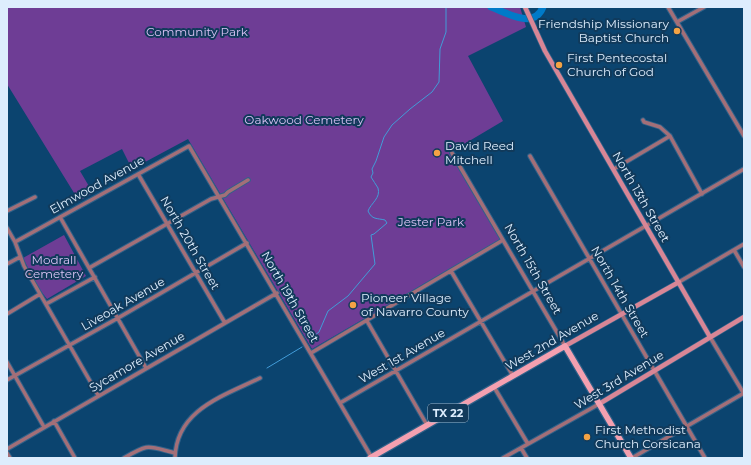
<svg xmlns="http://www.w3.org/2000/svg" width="751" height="465" font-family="Montserrat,sans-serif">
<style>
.green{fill:#6e3d95}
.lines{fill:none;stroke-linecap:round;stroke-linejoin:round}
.stream{stroke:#429cd8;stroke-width:1}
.river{stroke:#007ac8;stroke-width:7}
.street-casing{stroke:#316289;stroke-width:5.5}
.secondary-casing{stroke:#316289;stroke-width:6}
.primary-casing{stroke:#316289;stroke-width:8}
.street{stroke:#a36f78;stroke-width:3.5}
.secondary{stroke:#d88696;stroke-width:4.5}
.primary{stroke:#f4a0b0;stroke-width:5.5}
.poi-dot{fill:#f4a344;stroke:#113a5b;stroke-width:1.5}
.labels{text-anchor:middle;stroke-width:4;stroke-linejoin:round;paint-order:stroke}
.shield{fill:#113a5b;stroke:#a0b7cc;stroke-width:1}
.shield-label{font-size:11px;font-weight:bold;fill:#ddedfd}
.poi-label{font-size:12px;fill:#ddedfd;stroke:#113a5b;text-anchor:start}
.park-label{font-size:12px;fill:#dbc3f5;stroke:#113a5b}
.street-label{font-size:12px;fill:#ddedfd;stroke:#113a5b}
</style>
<rect width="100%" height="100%" fill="#0b446f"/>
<!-- green -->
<path class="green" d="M7,7H520L526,27L468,56L503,121L449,153L501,239L312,349L188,139L132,169L122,149L80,171L93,193L79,201L7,84Z
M64,235L86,276L47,299L37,286L23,258Z"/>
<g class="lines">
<!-- stream -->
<path class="stream" d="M310,339L319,332L328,311L348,296L375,264L371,235L374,234L387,223L385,220C377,218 372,220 368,211C371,203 381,198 378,188C376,184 373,181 371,177L373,173L372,169L376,161L384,137L392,125L410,109L432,92L439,82L440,49L446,32V7
M267,368L302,347"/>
<!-- river -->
<path class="river" d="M491,7C507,13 534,30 543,7"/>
<defs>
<path id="street" d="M668,7L744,136
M677,22L704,7
M643,120L644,122L660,127L670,136L702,194
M452,153L565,346
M530,156L705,458
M614,169L670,136
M138,174L225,323
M7,211L35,197
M60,217L146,368
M7,228L15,242L24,266L98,395
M15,242L189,146L372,458
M734,250L744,267
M7,264L20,257
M89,268L211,199L225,195L228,192L248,180
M451,271L513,376
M679,282L744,244
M46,304L95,277
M7,314L40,294
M367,321L427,425
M710,337L744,394
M311,353L503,240
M7,362L44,427
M7,380L118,318L247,243
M494,387L528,444
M340,403L744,169
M54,421L75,458
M521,448L527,458
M7,449L277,293
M7,453L10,458
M124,458C150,443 147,446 175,453
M175,458C176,410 223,396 260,378
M503,458L599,404
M632,458L744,393"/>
<path id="secondary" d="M525,7L545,51L710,337
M565,346L679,282
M599,404L744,317"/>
<path id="primary" d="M370,458L565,346L631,458"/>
</defs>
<!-- street casing -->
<use href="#street" class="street-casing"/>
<!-- secondary casing -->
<use href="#secondary" class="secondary-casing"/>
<!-- primary casing -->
<use href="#primary" class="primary-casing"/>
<!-- street -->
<use href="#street" class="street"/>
<!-- secondary -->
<use href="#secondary" class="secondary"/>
<!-- primary -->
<use href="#primary" class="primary"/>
</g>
<!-- markers -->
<g class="poi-dot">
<circle cx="677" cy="31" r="4"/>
<circle cx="559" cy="65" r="4"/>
<circle cx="437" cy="153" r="4"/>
<circle cx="353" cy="305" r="4"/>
<circle cx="587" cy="437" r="4"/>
</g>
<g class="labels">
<!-- shield labels -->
<rect class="shield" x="428" y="404" width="40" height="18" rx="3"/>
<g class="shield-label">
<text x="448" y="417">TX 22</text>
</g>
<!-- poi labels -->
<g class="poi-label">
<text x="669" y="28" text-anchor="end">Friendship Missionary<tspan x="669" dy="14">Baptist Church</tspan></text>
<text x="567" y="62">First Pentecostal<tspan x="567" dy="14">Church of God</tspan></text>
<text x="445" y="150">David Reed<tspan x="445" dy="14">Mitchell</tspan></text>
<text x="361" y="302">Pioneer Village<tspan x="361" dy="14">of Navarro County</tspan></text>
<text x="595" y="434">First Methodist<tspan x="595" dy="14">Church Corsicana</tspan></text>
</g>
<!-- park labels -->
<g class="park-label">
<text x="197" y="36">Community Park</text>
<text x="304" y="124">Oakwood Cemetery</text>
<text x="431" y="226">Jester Park</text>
<text x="54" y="264">Modrall<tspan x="54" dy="14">Cemetery</tspan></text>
</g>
<!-- street labels -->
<g class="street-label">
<text transform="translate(97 185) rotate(-29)" y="4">Elmwood Avenue</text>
<text transform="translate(641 197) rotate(60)" y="4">North 13th Street</text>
<text transform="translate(190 243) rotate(60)" y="4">North 20th Street</text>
<text transform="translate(533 269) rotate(60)" y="4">North 15th Street</text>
<text transform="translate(620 292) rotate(60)" y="4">North 14th Street</text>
<text transform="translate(290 297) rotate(60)" y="4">North 19th Street</text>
<text transform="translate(123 304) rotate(-30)" y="4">Liveoak Avenue</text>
<text transform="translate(552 341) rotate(-30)" y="4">West 2nd Avenue</text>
<text transform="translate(402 356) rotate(-30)" y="4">West 1st Avenue</text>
<text transform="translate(137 362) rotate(-30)" y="4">Sycamore Avenue</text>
<text transform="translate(619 380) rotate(-31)" y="4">West 3rd Avenue</text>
</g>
</g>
<!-- border -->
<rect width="751" height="465" fill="none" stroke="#ddedfd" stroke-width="16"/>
</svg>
